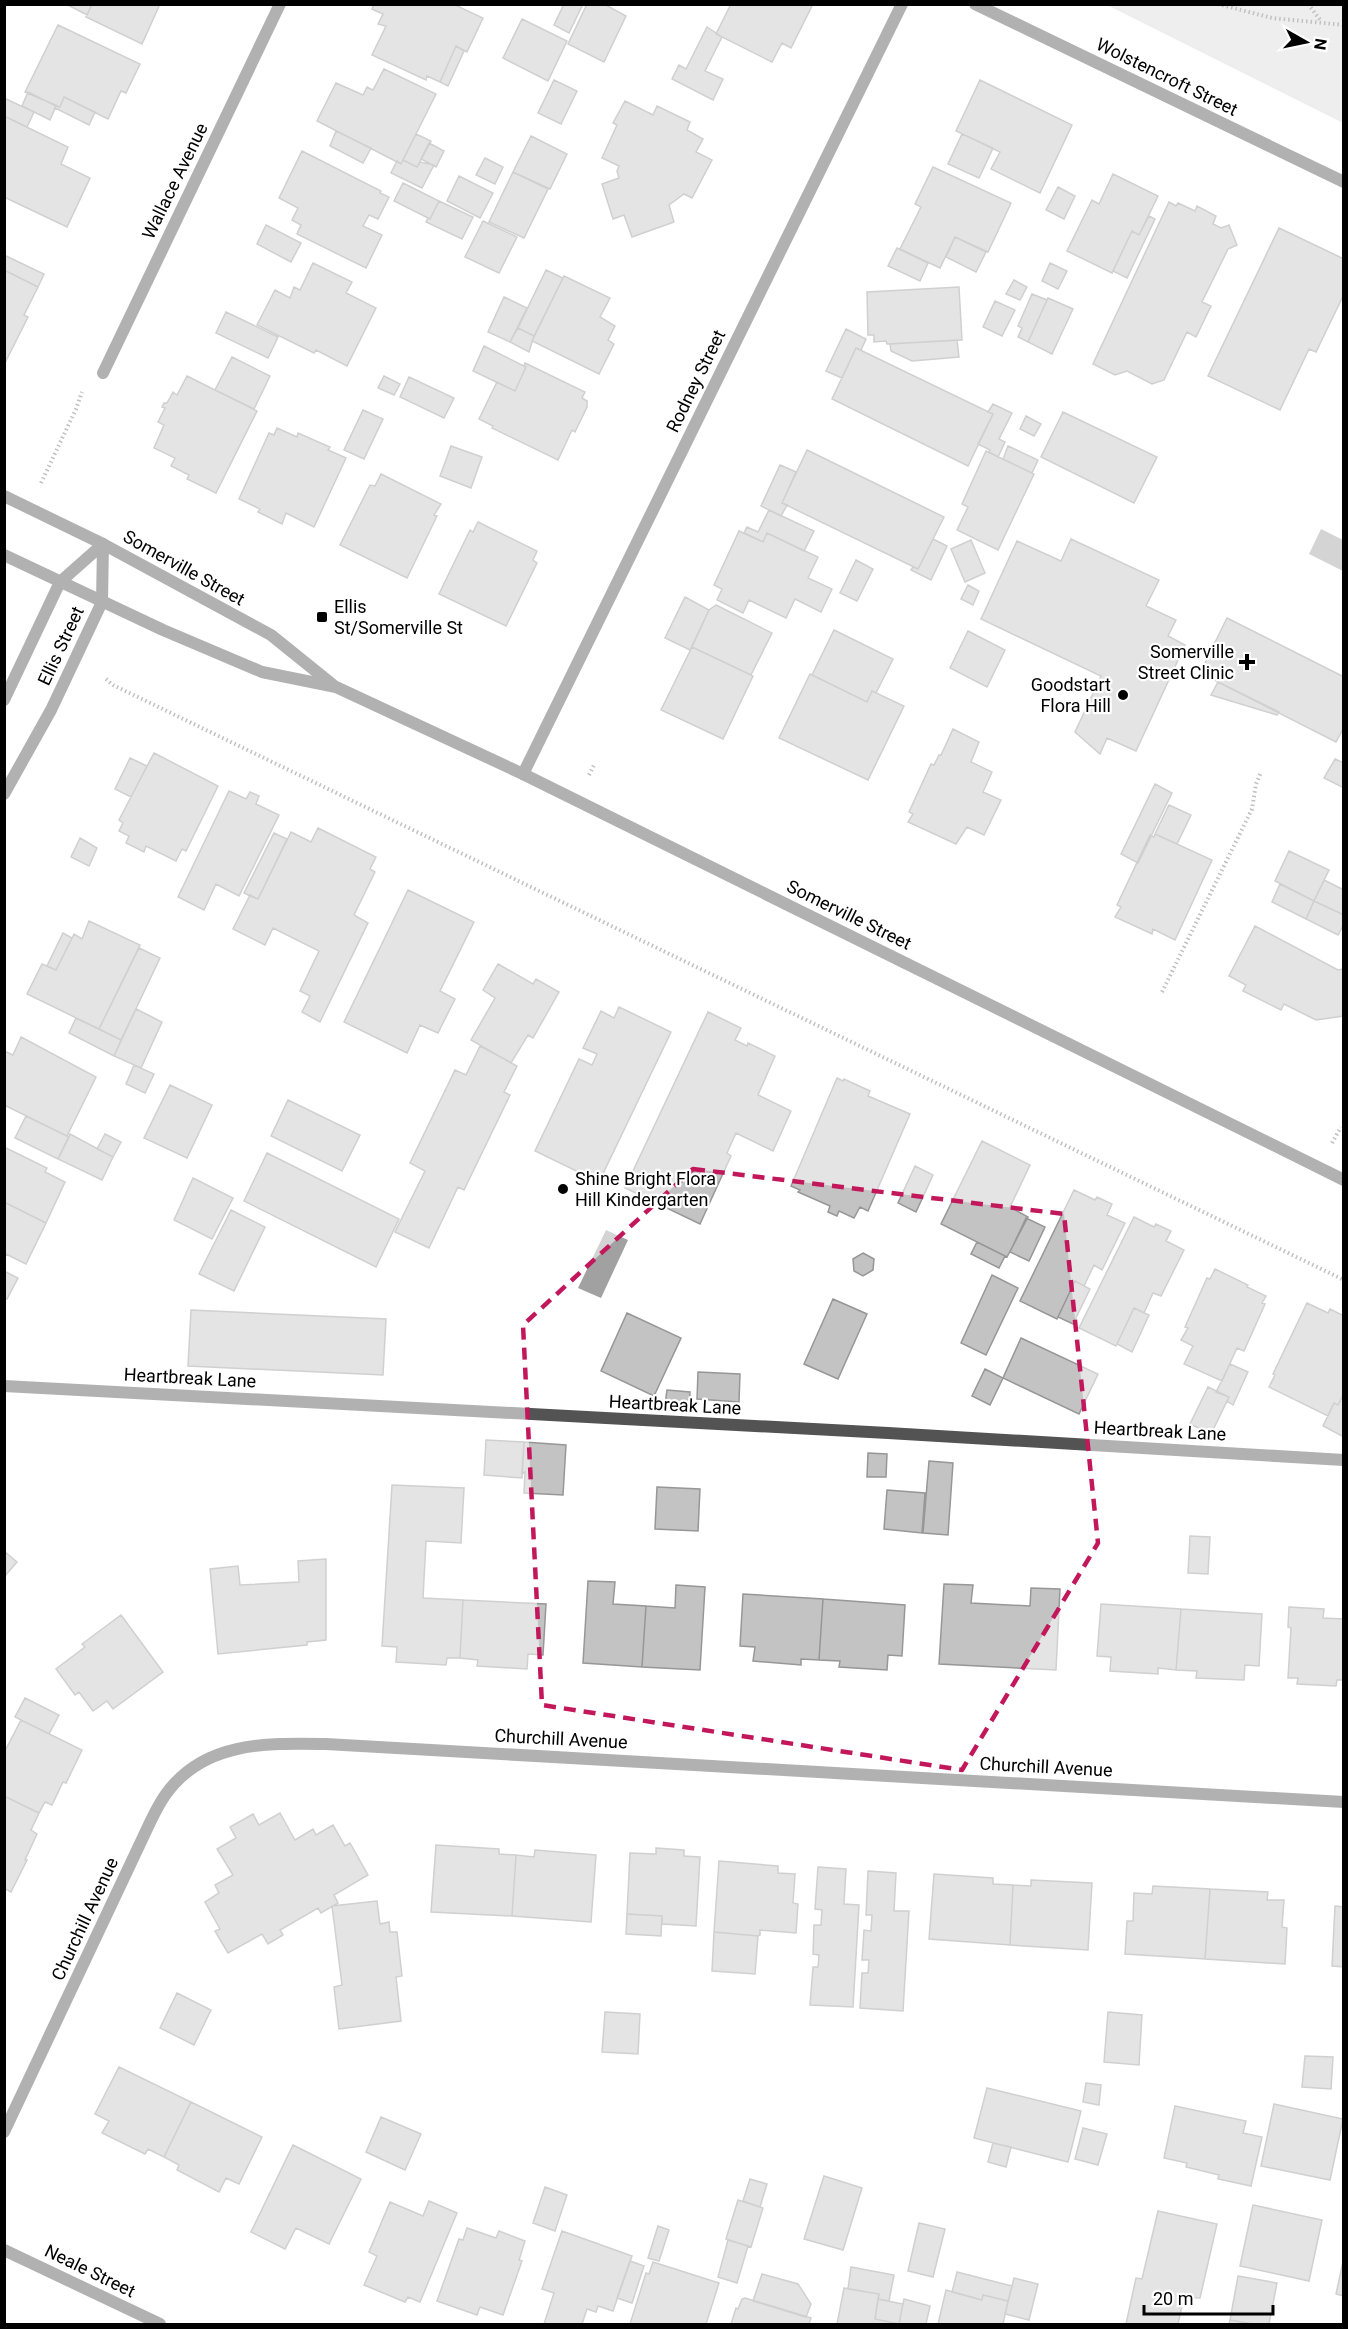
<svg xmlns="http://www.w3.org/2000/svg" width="1348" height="2329" font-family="Roboto,sans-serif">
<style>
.green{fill:#dadada}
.water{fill:#a1a1a1}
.building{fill:#c3c3c3;stroke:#979797;stroke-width:1.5}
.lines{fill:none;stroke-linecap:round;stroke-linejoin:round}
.path{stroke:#757575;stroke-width:4;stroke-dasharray:1.5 3;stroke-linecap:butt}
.service{stroke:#535353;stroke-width:12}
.minor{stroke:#535353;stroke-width:12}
.tertiary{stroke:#535353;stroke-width:12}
.marked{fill:none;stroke:#c2185b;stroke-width:4.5;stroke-dasharray:12 8;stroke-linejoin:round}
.poi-dot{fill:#000;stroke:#fff;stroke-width:2}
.labels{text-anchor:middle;stroke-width:4.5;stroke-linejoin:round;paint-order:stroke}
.street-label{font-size:18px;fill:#000;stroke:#fff}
.poi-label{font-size:18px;fill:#000;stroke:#fff;text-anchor:start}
</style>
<rect width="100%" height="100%" fill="#fff"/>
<!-- green -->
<path class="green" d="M1107,5H1343V123Z"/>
<!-- water -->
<path class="water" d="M1321,529L1343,540V571L1309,554Z
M606,1230L628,1240L601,1298L578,1288Z"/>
<!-- building -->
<path class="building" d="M66,4H92L87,15Z
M92,4H160L142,44L86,17Z
M374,4H453L483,18L467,52L456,46L440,82L427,76L426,80L372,55L386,26L378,24L383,14L372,9Z
M564,4H583L569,33L554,25Z
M587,4H604L626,16L604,62L568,44Z
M731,4H813L791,48L782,43L772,62L716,34Z
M522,19L567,41L548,81L503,58Z
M58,25L140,64L126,93L121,91L108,119L64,97L60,107L25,92Z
M707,27L722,37L705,71L723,79L713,100L672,79L679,65L686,69Z
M456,46L464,51L448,86L440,82Z
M384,69L436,94L401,164L317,121L336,83L363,95L367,87L373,90Z
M554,80L577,91L561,124L538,113Z
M980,80L1072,125L1040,193L991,169L1000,152L956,131Z
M28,92L56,106L50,120L22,106Z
M64,97L95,112L89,125L55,108L56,106L60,107Z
M4,98L34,112L27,127L4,116Z
M625,101L653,115L657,106L690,122L687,130L703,139L696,152L712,160L692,198L684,194L669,205L674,222L632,237L624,215L613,219L602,184L619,178L617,171L619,166L602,158L617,125L613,123Z
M4,116L68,147L61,164L90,178L67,227L4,197Z
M336,131L371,148L363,163L330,146Z
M416,134L431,141L417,167L403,160Z
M962,134L993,148L979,178L948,164Z
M531,136L567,154L550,189L513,172Z
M429,143L444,151L436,167L421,159Z
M302,151L381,191L380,193L389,197L378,219L369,215L363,226L382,235L366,268L297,234L301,225L292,220L298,208L279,198Z
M485,158L503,167L495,184L476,175Z
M403,160L417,167L420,162L434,165L422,188L391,173L397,161L401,164Z
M933,167L1011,203L988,252L955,237L940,268L900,249L921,207L915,204Z
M513,172L548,189L524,238L489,222Z
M1113,174L1158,196L1139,235L1132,231L1112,273L1067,251L1092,200L1099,204Z
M459,176L493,193L480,218L447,201Z
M403,183L439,201L430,219L394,201Z
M1058,187L1075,196L1064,219L1046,210Z
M439,201L473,217L462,239L426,222L428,218L430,219Z
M1169,202L1176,206L1178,203L1195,211L1197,206L1216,216L1213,224L1221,228L1229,225L1237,245L1228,249L1202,302L1211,306L1196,337L1187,332L1164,380L1152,384L1127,371L1115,375L1093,364Z
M1149,216L1155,219L1127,278L1113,271L1132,231L1139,235Z
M483,221L517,237L499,273L465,257Z
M266,225L301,243L291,262L257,244Z
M1279,228L1344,259V294L1316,352L1309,349L1280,410L1208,376Z
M955,237L986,252L976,272L946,257Z
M897,248L928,263L920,281L888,266Z
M4,255L44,274L38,287L4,270Z
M313,263L352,282L346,293L376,308L347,366L316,350L314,353L257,325L275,290L290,298L294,287L300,290Z
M1050,263L1067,271L1058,289L1042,281Z
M4,270L38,287L24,315L28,317L4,365Z
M546,270L563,278L534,336L518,328Z
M564,276L610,298L600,317L615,326L608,340L614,344L599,374L532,341Z
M1014,280L1027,287L1020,300L1006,294Z
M959,287L962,340L887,344L886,341L874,342V335H868L867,292Z
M1032,294L1047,300L1028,342L1018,337L1022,328L1018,326Z
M504,297L527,308L510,342L488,332Z
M1048,298L1073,309L1052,354L1028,342Z
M995,301L1015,310L1002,336L983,327Z
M226,312L278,337L268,358L216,333Z
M518,328L534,336L529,352L510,342Z
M846,329L866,339L861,350L856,348L842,378L826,371Z
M957,340L959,357L912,361L891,351L890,344Z
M484,346L526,367L515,391L473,371Z
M856,348L993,414L968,466L832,399Z
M232,357L270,376L254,409L215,390Z
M525,363L585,392L582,398L587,401V407L575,432L572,430L558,460L492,428L493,426L479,419L497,382L515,391L526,367L524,366Z
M187,376L257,411L216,493L187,479L189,475L171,466L175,458L154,448L164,425L158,422L165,408L162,407L164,403H167L173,392L177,395Z
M384,376L400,384L394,395L378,388Z
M409,377L454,398L444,418L400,397Z
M993,404L1012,413L999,439L1005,442L998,457L989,452L990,450L978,444L993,414L988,412Z
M363,410L383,419L364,459L344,450Z
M1063,412L1157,457L1134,503L1041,457Z
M1026,416L1041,424L1034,436L1020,429Z
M277,428L297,437L298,433L330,447L328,450L346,458L314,527L286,513L282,524L258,512L260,509L239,499L269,433L274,435Z
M451,446L482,457L471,488L440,476Z
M1008,446L1038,460L1032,473L1003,459Z
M807,450L944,517L918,569L782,503Z
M986,451L1034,474L998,550L957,530L968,507L962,504Z
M780,465L796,472L782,503L787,505L781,516L761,506Z
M381,474L441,504L434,515L437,516L407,578L340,545L370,485L375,486Z
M769,510L814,531L804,551L767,533L763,542L744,533L747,527L758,532Z
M478,522L537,551L533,560L537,563L506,626L439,594L470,530L473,532Z
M739,531L763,542L767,533L818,557L808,578L832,589L821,612L795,599L786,618L749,600L743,613L717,600L722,589L714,585Z
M933,539L947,546L931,580L911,570L913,567L918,569Z
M1071,539L1159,580L1146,606L1176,620L1168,636L1185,645L1136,751L1107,738L1100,754L1075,732L1101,676L981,619L1017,541L1061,561Z
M971,540L985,573L965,582L951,549Z
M856,560L873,569L857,601L840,593Z
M968,585L979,591L973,605L961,599Z
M685,597L709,610L690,650L665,638Z
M716,605L772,633L751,675L692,647L709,610Z
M1227,618L1344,677V727L1336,742L1200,673Z
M834,630L893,659L876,693L872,691L867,702L812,675Z
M968,631L1005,650L987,687L950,668Z
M692,647L753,676L723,739L661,710Z
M810,674L867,702L872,691L904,706L868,780L779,738Z
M1218,682L1279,712L1277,715L1211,695Z
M953,729L979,742L971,762L992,772L983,792L1001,800L984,835L967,827L956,844L908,822L913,814L909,812L931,764L934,765L939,755H941Z
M154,753L218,786L186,851L182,849L176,861L146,846L144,852L126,843L129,836L119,831L123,823L119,820Z
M130,758L147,766L131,797L115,789Z
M1335,759L1344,763V788L1324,778Z
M1155,784L1172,793L1138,863L1121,854Z
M229,791L246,799L250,792L259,796L256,804L279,815L239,896L216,884L204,910L178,897Z
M1169,805L1191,815L1177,844L1155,834Z
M318,828L376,857L370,869L375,872L354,915L368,923L320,1022L302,1012L310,996L300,991L319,951L273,928L265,945L233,929L250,895L258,899L291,832L311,842Z
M274,833L287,839L258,899L250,896L244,893Z
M1155,834L1212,860L1175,940L1153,929L1152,934L1115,917L1121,907L1117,905L1150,835L1154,837Z
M80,838L97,848L89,866L71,857Z
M1289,851L1329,870L1314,901L1275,881Z
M1324,880L1344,890V915L1314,901Z
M1280,884L1314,901L1306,919L1272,902Z
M408,890L474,922L440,991L455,999L438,1033L420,1025L407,1053L344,1022Z
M1314,901L1344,915V924L1338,935L1306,919Z
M89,921L140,945L99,1029L27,994L42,964L56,970L74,934L82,939Z
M1255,926L1338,970L1344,969V1016L1316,1020L1284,1004L1281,1010L1243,991L1246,985L1229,976Z
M63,933L72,938L56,970L47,966Z
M139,948L160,958L121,1040L99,1029Z
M498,964L533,984L536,979L559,992L533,1038L528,1035L511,1063L471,1040L495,998L483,990Z
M619,1007L671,1032L599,1182L535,1151L579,1059L592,1065L597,1054L583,1048L601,1011L614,1018Z
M136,1009L162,1022L141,1068L114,1056Z
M708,1012L741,1028L735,1040L747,1046L748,1043L775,1056L758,1095L791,1111L773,1151L736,1133L727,1153L731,1156L700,1224L625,1188Z
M76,1018L121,1040L114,1056L69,1033Z
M21,1037L96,1077L67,1136L4,1105V1051L13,1055Z
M480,1046L517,1066L504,1092L510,1095L464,1190L458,1187L429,1248L395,1232L425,1171L410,1163L455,1070L466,1075Z
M134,1065L154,1074L145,1093L126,1084Z
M837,1078L843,1081L844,1079L870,1091L868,1096L910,1114L868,1211L860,1207L854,1218L839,1211L837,1216L828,1212L830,1206L798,1192L800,1190L791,1186Z
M170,1085L212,1105L187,1158L144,1138Z
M288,1100L360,1135L342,1171L271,1136Z
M26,1116L69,1137L58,1159L15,1138Z
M70,1134L113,1157L102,1180L58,1159Z
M105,1134L121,1142L113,1157L97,1149Z
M982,1141L1030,1165L1010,1207L1028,1217L1007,1257L941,1224Z
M4,1147L47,1168L45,1172L65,1182L46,1223L4,1202Z
M267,1153L399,1219L376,1267L244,1201Z
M915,1166L933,1175L916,1212L898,1203Z
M193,1178L233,1198L212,1239L174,1220Z
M1074,1190L1095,1200L1097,1197L1112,1204L1107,1215L1125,1223L1102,1270L1094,1265L1084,1286L1075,1281L1057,1319L1020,1301Z
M4,1202L46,1223L26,1264L6,1254L4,1257Z
M231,1210L265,1227L234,1291L199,1274Z
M1134,1217L1154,1227L1156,1224L1171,1231L1166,1241L1184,1250L1161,1296L1153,1293L1144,1313L1134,1308L1116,1346L1079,1328Z
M1026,1218L1045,1227L1029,1261L1010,1252Z
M977,1242L1005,1256L999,1268L971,1254Z
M863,1253L874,1259L873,1270L863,1276L854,1271L853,1259Z
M1215,1269L1248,1285L1247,1287L1266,1296L1262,1303L1265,1304L1244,1351L1237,1348L1222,1381L1184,1364L1193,1346L1181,1340L1188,1328L1185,1327L1207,1278L1210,1279Z
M4,1271L18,1278L7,1299L4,1298Z
M992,1275L1018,1288L986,1355L961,1343Z
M1075,1281L1090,1289L1073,1324L1058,1317Z
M833,1299L867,1314L838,1379L804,1364Z
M1307,1303L1328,1313L1330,1309L1344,1316V1393L1338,1405L1334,1403L1328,1416L1269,1387L1275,1375L1273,1374Z
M1134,1308L1149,1315L1132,1352L1117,1344Z
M191,1310L386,1319L383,1375L188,1366Z
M627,1313L681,1338L654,1396L601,1371Z
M1021,1338L1098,1374L1079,1414L1003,1378Z
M1230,1364L1248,1372L1233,1405L1227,1401L1229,1397L1216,1392Z
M985,1369L1003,1378L990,1405L972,1396Z
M698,1372L740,1374L739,1402L697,1399Z
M1208,1387L1229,1397L1211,1434L1190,1424Z
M667,1390L690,1392L689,1407L665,1404Z
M1344,1393V1437L1323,1426L1334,1403L1338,1405Z
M486,1440L524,1442L522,1478L484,1475Z
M524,1442L566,1445L563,1495L524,1493L525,1472L522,1473Z
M868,1453L887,1454L886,1477H867Z
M929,1461L953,1463L948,1535L923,1533Z
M392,1485L464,1488L461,1543L426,1541L423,1598L463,1600L460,1658H447L446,1665L396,1662L397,1647L382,1646Z
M657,1487L700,1489L698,1531L655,1529Z
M887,1490L925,1493L922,1533L884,1529Z
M1190,1536L1210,1537L1208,1574L1188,1573Z
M4,1551L17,1562L4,1577Z
M326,1559V1640L307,1642V1645L218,1654L210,1569L238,1566L240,1585L299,1582L298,1561Z
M588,1581L615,1582L613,1604L646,1606L642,1667L583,1663Z
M944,1584L973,1585L971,1603L1030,1606L1031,1588L1060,1589L1056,1670L939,1664Z
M676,1585L705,1587L700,1670L642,1667L646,1606L675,1608Z
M743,1594L823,1599L819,1660L801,1659V1665L753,1661L755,1647L740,1646Z
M823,1599L905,1605L902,1656L888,1655L887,1670L839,1667L840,1661L819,1660Z
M463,1600L546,1604L543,1655L528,1654L527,1669L477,1666L478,1660L460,1658Z
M1101,1604L1181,1609L1176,1670L1158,1668V1674L1110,1671L1111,1657L1097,1656Z
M1289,1607L1324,1609L1323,1618L1344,1619V1680H1337L1336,1686L1297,1684L1298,1678H1288L1291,1628L1288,1627Z
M1181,1609L1262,1614L1259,1666L1245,1665L1244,1680L1196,1678L1197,1671L1176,1670Z
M121,1615L163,1672L113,1709L107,1701L93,1711L79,1692L75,1695L56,1669L85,1647L82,1644Z
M25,1698L59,1715L49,1734L15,1717Z
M21,1720L82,1750L66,1783L63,1782L52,1805L45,1802L39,1813L4,1796V1753Z
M4,1796L39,1813L31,1830L37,1834L25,1860H27L11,1892L4,1888Z
M280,1813L295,1840L313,1829L316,1835L333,1825L345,1846L350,1843L368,1875L334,1895L338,1903L321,1913L318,1908L280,1930L283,1935L268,1944L262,1934L228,1953L215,1931L220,1929L205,1902L219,1893L215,1885L233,1875L217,1849L236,1838L230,1827L253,1814L259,1825Z
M436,1845L499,1849V1854L516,1855L512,1916L431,1912Z
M656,1848L684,1850V1856L700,1857L696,1926L662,1924V1916L627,1914L630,1853L656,1854Z
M535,1850L596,1855L591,1922L512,1916L516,1855L534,1857Z
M719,1861L778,1866V1873L795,1874L793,1903L798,1904L796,1933L760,1930V1935L758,1936L714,1932Z
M818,1867L846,1869L844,1904L859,1905L853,2007L810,2005L813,1967H818L819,1955L813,1954L814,1925H821L822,1910L815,1909Z
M868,1871L896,1873L894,1911H909L903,2011L860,2008L862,1973H868L869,1960H862L864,1930L871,1931L872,1915H866Z
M934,1874L993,1878V1884L1013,1885L1010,1945L929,1939Z
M1031,1880L1092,1883L1088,1950L1010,1945L1013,1885L1031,1886Z
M1153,1886L1210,1889L1205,1959L1125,1954L1127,1921H1133L1134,1893L1152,1894Z
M1210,1889L1268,1892L1267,1900H1284L1282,1927L1287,1928L1285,1964L1205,1959Z
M377,1901L380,1924L389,1922L390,1932H397L402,1976L396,1977L401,2021L339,2029L334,1987L342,1985L332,1906Z
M1335,1906L1344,1907V1967L1332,1966Z
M627,1914L662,1916L661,1936L626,1934Z
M714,1932L758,1936L755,1974L712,1971Z
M177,1993L211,2010L194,2045L160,2028Z
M605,2012L640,2014L638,2054L602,2052Z
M1108,2012L1142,2015L1139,2065L1104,2062Z
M1305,2056L1333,2057L1331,2089L1302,2087Z
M119,2067L191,2102L164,2157L148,2149L145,2154L102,2133L109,2121L95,2114Z
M1086,2083L1101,2085L1099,2105L1083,2102Z
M987,2088L1081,2111L1068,2162L974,2138Z
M191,2102L262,2137L239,2184L226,2178L219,2192L177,2170L179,2165L164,2157Z
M1274,2104L1343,2119L1330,2180L1261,2166Z
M1175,2106L1246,2121L1243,2133L1262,2137L1251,2186L1218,2179L1219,2175L1186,2167L1187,2163L1164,2158Z
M381,2117L421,2134L405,2170L366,2152Z
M1083,2128L1107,2134L1098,2165L1075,2159Z
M993,2143L1011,2147L1006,2167L988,2162Z
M293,2145L361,2179L329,2244L296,2228L285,2249L251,2232Z
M824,2176L862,2188L843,2250L804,2239Z
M750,2179L767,2184L760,2207L743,2201Z
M545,2187L567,2195L555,2231L533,2223Z
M738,2200L763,2208L751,2247L726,2239Z
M429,2201L457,2213L420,2302L408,2297L405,2302L364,2285L377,2256L369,2252L390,2202L423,2216Z
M1253,2205L1322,2220L1309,2281L1240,2266Z
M1158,2211L1217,2224L1200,2298L1184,2297L1178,2324H1126L1136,2278L1142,2279Z
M919,2223L945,2229L933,2277L908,2271Z
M658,2226L669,2230L659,2261L648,2258Z
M467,2228L496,2238L499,2231L525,2241L519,2260L522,2261L503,2315L480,2307L477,2315L437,2301L459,2239L463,2240Z
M562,2231L632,2256L613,2311L598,2306L596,2312L587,2309L582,2324H544L554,2293L542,2289Z
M728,2240L748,2246L737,2283L718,2277Z
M1344,2257V2296L1336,2294Z
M630,2261L644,2266L632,2303L617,2298Z
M653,2262L719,2283L706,2324H630L646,2273L649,2274Z
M851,2267L894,2275L889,2301L878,2299L879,2294L848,2289Z
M957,2272L1012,2286L1008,2301L983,2295L982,2300L952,2292Z
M762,2274L798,2284L811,2304L806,2317L753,2301Z
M1238,2276L1277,2283L1269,2324H1253L1230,2320Z
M1014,2278L1038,2284L1029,2320L1005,2314Z
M844,2288L879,2294L875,2319L899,2324H837Z
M946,2290L982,2300L983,2295L1008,2301L1003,2324H938Z
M745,2298L811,2318L809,2324H731L736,2308L738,2309L742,2299Z
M878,2299L903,2304L899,2324L875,2319Z
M904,2299L930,2306L926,2324H899Z
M1230,2320L1253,2324H1229Z"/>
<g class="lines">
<!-- path -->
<path class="path" d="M1218,4L1272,18L1344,25
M1308,4L1321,21
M41,483L76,409L82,392
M106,679L113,685L1344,1280
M589,775L595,763
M1162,992L1252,809L1256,784L1261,772
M1332,1143L1341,1127"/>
<!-- service -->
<path class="service" d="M4,1386L888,1433L1344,1460"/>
<!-- minor -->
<path class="minor" d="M975,4L1344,182
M103,373L280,4
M4,700L60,582L103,544
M523,774L902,4
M4,794L51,710L102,602L103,544
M4,2132L146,1831C152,1818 158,1805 166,1794C204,1741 267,1743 326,1744L1344,1802
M4,2250L160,2324"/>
<!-- tertiary -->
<path class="tertiary" d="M4,496L103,544L271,635L333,685
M4,555L163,630L262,672L336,687L523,774L1344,1180"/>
</g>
<!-- marked area -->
<path d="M0 0H1348V2329H0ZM693,1169L1064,1214L1098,1543L962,1770L542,1705L523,1325Z" fill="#fff" fill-opacity=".55" fill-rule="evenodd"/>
<path class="marked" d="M693,1169L1064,1214L1098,1543L962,1770L542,1705L523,1325Z"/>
<!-- markers -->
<g class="poi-dot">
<rect x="316" y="611" width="12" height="12" rx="3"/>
<path d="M1244 653h6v6h6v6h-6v6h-6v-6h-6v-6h6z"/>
<circle cx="1123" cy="695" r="6"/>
<circle cx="563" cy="1189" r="6"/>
</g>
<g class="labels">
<!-- street labels -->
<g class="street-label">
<text transform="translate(1167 77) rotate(26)" y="6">Wolstencroft Street</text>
<text transform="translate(175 181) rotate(-64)" y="6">Wallace Avenue</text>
<text transform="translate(696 381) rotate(-64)" y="6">Rodney Street</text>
<text transform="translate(184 568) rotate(29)" y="6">Somerville Street</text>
<text transform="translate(61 646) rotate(-65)" y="6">Ellis Street</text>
<text transform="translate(849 915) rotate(26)" y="6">Somerville Street</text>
<text transform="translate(190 1378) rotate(3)" y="6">Heartbreak Lane</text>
<text transform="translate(675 1405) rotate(3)" y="6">Heartbreak Lane</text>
<text transform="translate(1160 1431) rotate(3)" y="6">Heartbreak Lane</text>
<text transform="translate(561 1739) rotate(3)" y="6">Churchill Avenue</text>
<text transform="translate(1046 1767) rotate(3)" y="6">Churchill Avenue</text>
<text transform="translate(85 1919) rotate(-65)" y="6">Churchill Avenue</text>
<text transform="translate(90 2271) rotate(26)" y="6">Neale Street</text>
</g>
<!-- poi labels -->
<g class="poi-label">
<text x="334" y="613">Ellis<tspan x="334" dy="21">St/Somerville St</tspan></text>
<text x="1234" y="658" text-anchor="end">Somerville<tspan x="1234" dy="21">Street Clinic</tspan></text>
<text x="1111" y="691" text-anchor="end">Goodstart<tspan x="1111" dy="21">Flora Hill</tspan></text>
<text x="575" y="1185">Shine Bright Flora<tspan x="575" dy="21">Hill Kindergarten</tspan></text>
</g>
</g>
<!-- border -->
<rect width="1348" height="2329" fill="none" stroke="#000000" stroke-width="12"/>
<!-- north arrow -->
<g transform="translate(1306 42) rotate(99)" stroke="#ffffff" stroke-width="4.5" paint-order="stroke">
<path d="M0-4.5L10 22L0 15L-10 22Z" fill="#000000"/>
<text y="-9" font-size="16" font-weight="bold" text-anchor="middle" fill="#000000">N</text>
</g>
<!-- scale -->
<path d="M1144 2305v9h129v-9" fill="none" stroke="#000000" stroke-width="3"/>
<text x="1153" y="2305" font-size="18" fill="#000000" stroke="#ffffff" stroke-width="4.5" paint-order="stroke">20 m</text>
</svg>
